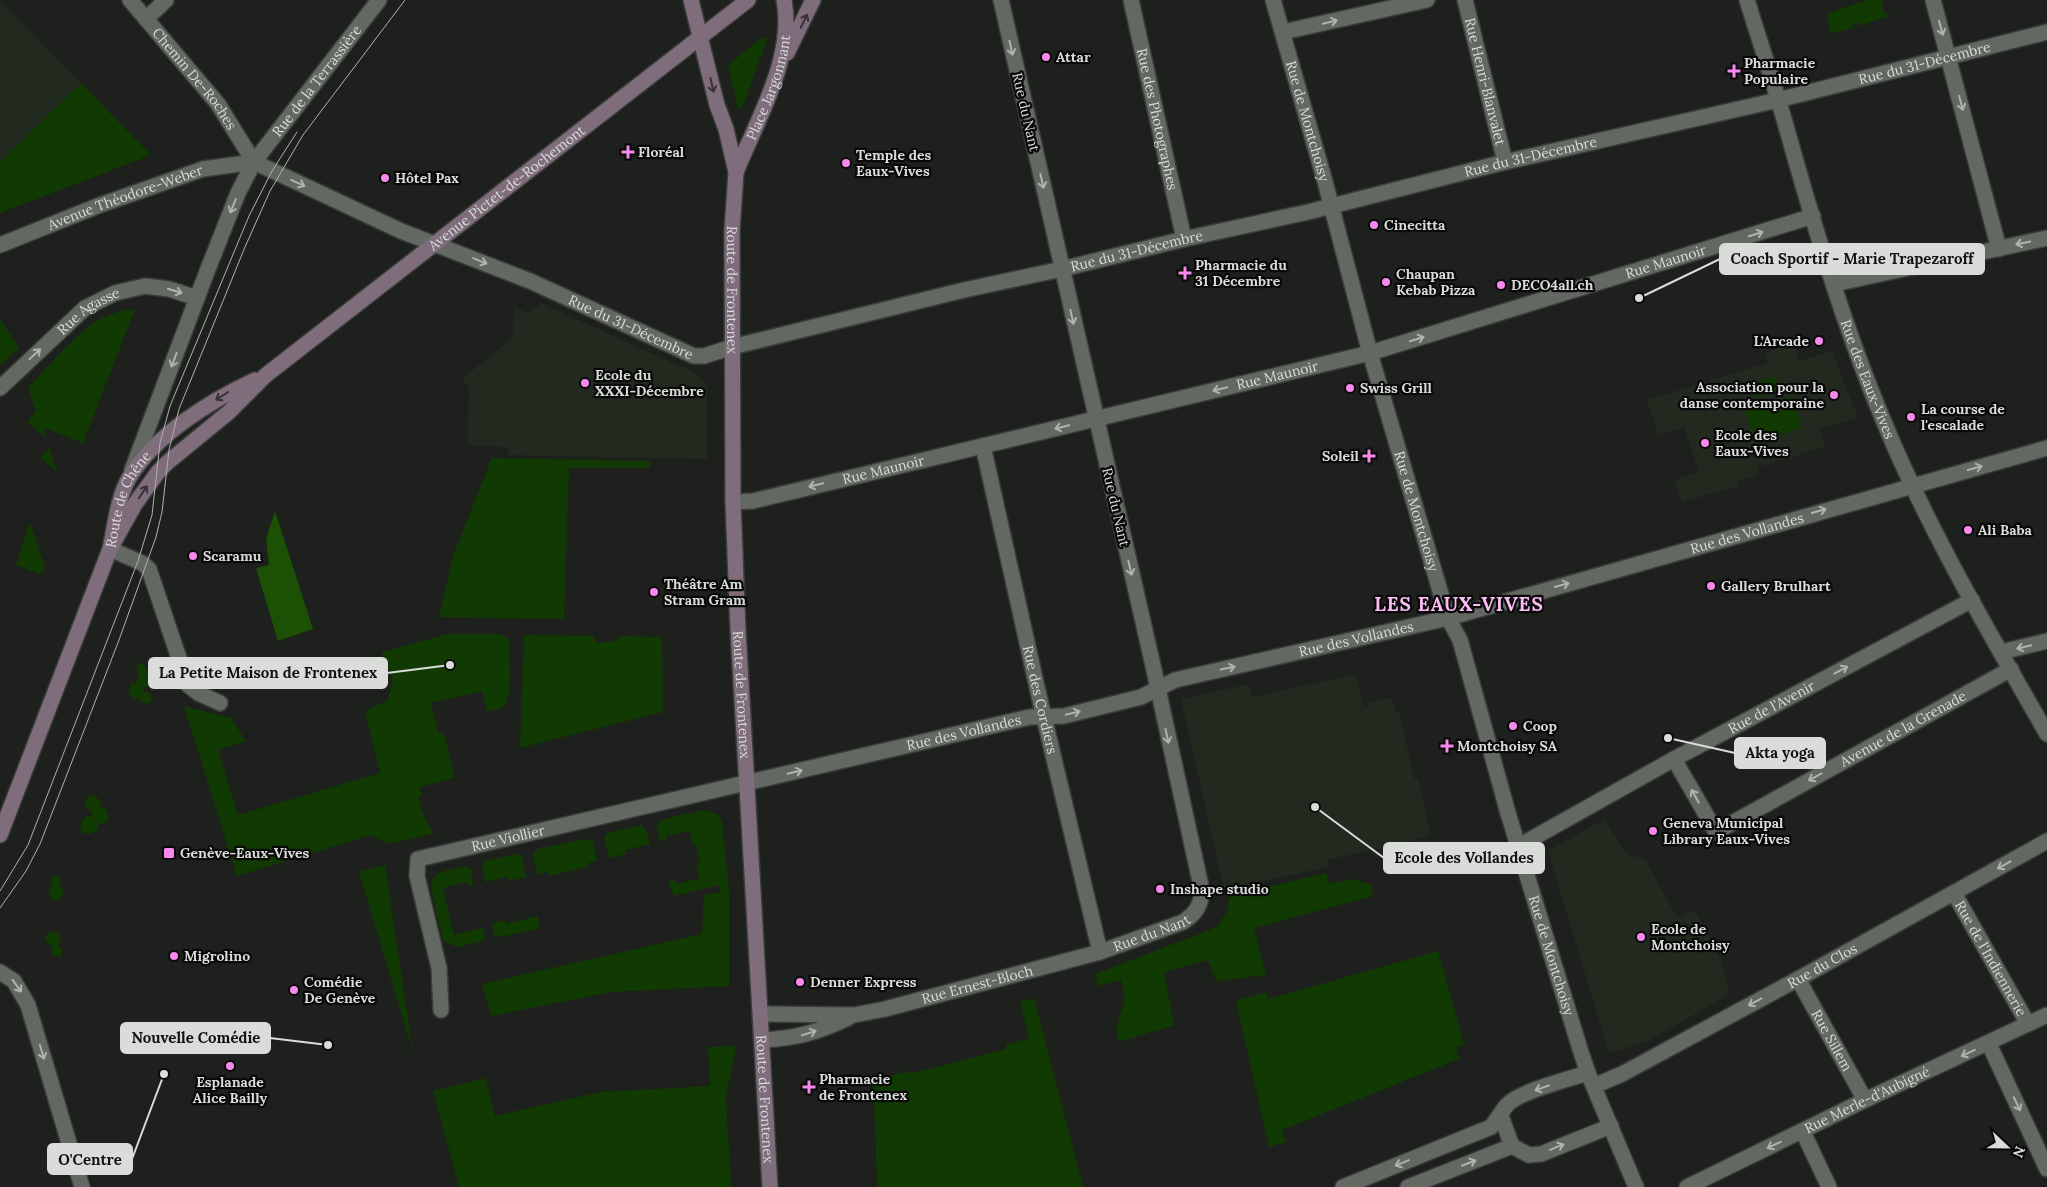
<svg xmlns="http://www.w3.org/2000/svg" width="2047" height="1187" font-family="Lora,serif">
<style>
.built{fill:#222a20}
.green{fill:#113a02}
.forest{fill:#1b5005}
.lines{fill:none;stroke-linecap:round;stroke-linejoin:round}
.minor-casing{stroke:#393c39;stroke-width:18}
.tertiary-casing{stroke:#393c39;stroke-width:18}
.secondary-casing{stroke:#393c39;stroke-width:18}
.minor{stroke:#636862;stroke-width:15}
.tertiary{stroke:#636862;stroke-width:15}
.secondary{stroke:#7f6d7c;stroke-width:15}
.tram{stroke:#afb2ae;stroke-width:1}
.oneway{stroke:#383136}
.oneway2{stroke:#b0b3af}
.poi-dot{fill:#f788ec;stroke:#080908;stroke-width:2}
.labels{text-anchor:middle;stroke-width:4.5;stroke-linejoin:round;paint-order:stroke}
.poi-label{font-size:14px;font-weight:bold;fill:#d9dcd9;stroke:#080908;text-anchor:start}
.street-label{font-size:14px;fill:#d9dcd9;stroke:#080908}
.district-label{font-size:19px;font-weight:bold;letter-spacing:1px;fill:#fabcf3;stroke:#080908}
.leader{fill:none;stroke:#d9dcd9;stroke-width:2}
.callout-dot{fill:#d9dcd9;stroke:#080908;stroke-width:2}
.callout{fill:#d9dcd9;stroke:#d9dcd9;stroke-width:2}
.callout-label{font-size:15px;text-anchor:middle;font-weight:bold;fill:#111}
</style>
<rect width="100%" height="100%" fill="#1d201c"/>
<!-- built -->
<path class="built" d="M0,0L81,83L0,162Z
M541,303L699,375L707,386V459L508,455V447L467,446L469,388L462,379L509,341L513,333L514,307L530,313Z
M1792,341L1799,361L1832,351L1858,418L1820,428L1825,447L1757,467L1759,475L1737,481L1738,486L1682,502L1674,480L1699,472L1684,427L1659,435L1646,400L1768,363L1765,354Z
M1356,674L1363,707L1369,706L1368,702L1392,698L1396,713H1400L1414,779L1418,778L1431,836L1327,860L1328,867L1224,890L1181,699L1249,684L1252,697Z
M1605,819L1626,854L1646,860L1677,918L1689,912L1696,913L1721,959L1730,994L1650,1040L1609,1053L1548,851Z"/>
<!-- green -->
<path class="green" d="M1866,0H1881L1885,14L1889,13V16L1858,26L1857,22L1853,23L1854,28L1831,33L1827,14Z
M763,37L767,40L741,110L738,109L728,65Z
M81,83L151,155L0,213V162Z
M135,309L83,443L44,428L45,437L27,422L36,411L28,388C46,369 80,329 102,318C113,313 123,310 135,309Z
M0,319L19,348L0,365Z
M1776,377L1779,388L1757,398L1753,382Z
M1793,396L1801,428L1755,443L1745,410Z
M49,448L57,472L40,458Z
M492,458L650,461V468H569L564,619L439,617L453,556Z
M30,523L45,568L41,574L16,565Z
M447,634H501L509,640C509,654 514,699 503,707C499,710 492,710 487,711L482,691L431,703L438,734L444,733L455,778L420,787L423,796L418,798L422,812L433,834L388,844L371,835L237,876L184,706L231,718L246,741L218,750L238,815L380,773L365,711L387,701C394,682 395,673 381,658L383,652Z
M524,635L593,636L596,643L615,641L620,636L662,637L663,712L520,748Z
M139,663H143L146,670L153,675L151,685L143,688V692H148L152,698L151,702L147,704L139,701V698H133L129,695V688L132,683H136L139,672L136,670Z
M90,795L98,798L100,803L99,806L106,809L109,817L107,822L98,824V829L91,834L83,833L80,828L82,820L87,816L91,817L92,811L86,808C84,802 85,799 90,795Z
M704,810L717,814L722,822L729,890V986L611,992L491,1016L482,984L702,934L704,895L720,892L719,885L674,896L668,881L675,880L677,884L700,878L696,863L700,861L696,845L693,846L689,831L666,836V840L660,841L657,826L660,820Z
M641,825L646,830L650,844L625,850L626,854L609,858L604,839L607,833Z
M587,839L593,841L597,861L588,863V867L549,876L548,872L537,874L533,855L537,849Z
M517,854L522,857L526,877L509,881L507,877L485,882L482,866L484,861Z
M385,865L413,1052L359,872Z
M466,866L471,869L473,885L468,886L466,882L443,888L454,935L483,928L485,938L483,941L457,947L443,941L431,887C434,868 451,870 466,866Z
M1326,873L1330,884L1351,879L1371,884L1373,896L1254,928L1266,975L1216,981L1208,960L1164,972L1174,1025L1119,1042L1116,1029L1125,998L1121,980L1098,986L1095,974L1217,927L1227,911L1229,897Z
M54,876L59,877L61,881L59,885L63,889V894L58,900L51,899L48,892L53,885L50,882L51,878Z
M538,916L539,926L538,929L499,937L494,935L492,923L505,920L506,924Z
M51,931L59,934L61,938L58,945L60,946L63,952L60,957H56L51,953L52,947L45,939L47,934Z
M1438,951L1464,1044L1456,1048L1459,1059L1282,1130L1286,1142L1269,1147L1236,1001L1266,992L1268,999Z
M1034,998L1083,1187H877L874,1086L883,1078L909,1071L910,1074L1006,1049V1045L1029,1038L1020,1002Z
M736,1046L726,1097L731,1187H459L433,1091L485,1078L495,1116L601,1092L710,1086L708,1047Z"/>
<!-- forest -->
<path class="forest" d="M275,511L313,629L278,641L256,568L269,565L266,539Z"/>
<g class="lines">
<defs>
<g id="minor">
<path id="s1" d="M130,0L218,104L254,162"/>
<path id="s2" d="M1131,0L1184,239"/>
<path id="s3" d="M1273,0L1324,178L1370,353L1448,618L1460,640L1508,813L1580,1049L1588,1073L1636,1187"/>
<path id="s4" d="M1465,0L1505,162"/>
<path d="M1933,0L1999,249"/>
<path d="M146,19L166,0"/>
<path d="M1283,32L1427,0"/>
<path d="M1834,284L2047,238"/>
<path id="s5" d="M732,347L964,290L1062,269L1184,239L1308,212L1505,162L1778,100L2047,32"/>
<path id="s6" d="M0,388L85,308L115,293L145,286L169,289L197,298"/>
<path id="s7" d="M983,446L1039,696L1100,952"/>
<path id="s8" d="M132,470L208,269L238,193L254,162L379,0"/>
<path id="s9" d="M733,502L753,501L1370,353L1813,216"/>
<path d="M110,549L142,563L149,569L188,685L198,693L220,703"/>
<path d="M2001,652L2047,641"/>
<path id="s10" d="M1674,759L1716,832L2011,669"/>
<path id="s11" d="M1519,846L1674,759L1972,600"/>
<path id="s12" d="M1954,893L2028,1024"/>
<path d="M0,972L14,981L28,1005L82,1187"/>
<path id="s13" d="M1798,979L1865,1100"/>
<path id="s14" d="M441,1010L439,968L417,876L418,859L1030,717L1064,716L1141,697L1175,680L1448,618L2047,448"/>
<path id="s15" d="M761,1014L854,1015L885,1009L1100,952L1183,922C1195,914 1201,906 1202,891L1154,670L1001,0"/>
<path d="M762,1040C797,1038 816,1033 848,1018"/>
<path d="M1989,1044L2047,1169"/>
<path id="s16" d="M1594,1086L1622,1074L1798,979L2047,841"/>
<path d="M1501,1116L1512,1146"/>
<path d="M1803,1132L1829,1187"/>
<path d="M1343,1187L1491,1127C1497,1120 1501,1112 1507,1105C1520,1091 1569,1079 1588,1073"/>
<path d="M1408,1187L1512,1146L1529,1155L1541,1154L1611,1126"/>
<path id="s17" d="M1687,1187L1865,1100L2047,1015"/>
</g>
<g id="tertiary">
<path id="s18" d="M1747,0C1760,42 1774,84 1786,126C1814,226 1844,327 1884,422C1929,531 1989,632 2047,734"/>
<path id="s19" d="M0,245L100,205L203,169L254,162L401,231L530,281L694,356H704L732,347"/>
</g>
<g id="secondary">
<path id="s20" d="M691,0L717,105L726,129L736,172L732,231L733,502L738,630L770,1187"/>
<path d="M787,53L813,0"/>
<path id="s21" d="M736,172C757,120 795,57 784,0"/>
<path id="s22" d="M110,549L135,504L158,472L168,462L229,412L266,375L748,0"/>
<path id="s23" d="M0,835L110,549C115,527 117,499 129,478C155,435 210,401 255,380"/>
</g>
</defs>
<!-- minor casing -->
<use href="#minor" class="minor-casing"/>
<!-- tertiary casing -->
<use href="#tertiary" class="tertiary-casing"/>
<!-- secondary casing -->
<use href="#secondary" class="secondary-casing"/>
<!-- minor -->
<use href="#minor" class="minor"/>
<!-- tertiary -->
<use href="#tertiary" class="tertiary"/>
<!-- secondary -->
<use href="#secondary" class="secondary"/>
<!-- tram -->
<path class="tram" d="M0,891L28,845L138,561L152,515L160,443L170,406L249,216L272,171L297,132
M0,908L26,871L40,844L119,640L156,537L162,512L169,450L179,409L245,247L270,191L303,135L405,0"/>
</g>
<!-- one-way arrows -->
<defs><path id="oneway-shaft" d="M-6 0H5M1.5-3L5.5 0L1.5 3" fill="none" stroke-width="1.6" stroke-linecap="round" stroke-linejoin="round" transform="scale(1.25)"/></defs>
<g class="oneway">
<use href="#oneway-shaft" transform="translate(804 21) rotate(-64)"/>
<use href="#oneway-shaft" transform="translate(712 85) rotate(77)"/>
<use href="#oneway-shaft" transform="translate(222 396) rotate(148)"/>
<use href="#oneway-shaft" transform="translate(143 492) rotate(-56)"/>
</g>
<g class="oneway2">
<use href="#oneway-shaft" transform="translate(1330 22) rotate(-13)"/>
<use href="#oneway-shaft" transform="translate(1941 28) rotate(74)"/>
<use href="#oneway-shaft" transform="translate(1011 48) rotate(78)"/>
<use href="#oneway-shaft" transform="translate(1961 103) rotate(75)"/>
<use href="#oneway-shaft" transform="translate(1042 181) rotate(77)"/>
<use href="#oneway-shaft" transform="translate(298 183) rotate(25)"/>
<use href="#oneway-shaft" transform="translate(233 206) rotate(112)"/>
<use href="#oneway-shaft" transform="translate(1756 234) rotate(-17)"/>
<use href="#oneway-shaft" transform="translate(2023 243) rotate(168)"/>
<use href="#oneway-shaft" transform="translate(480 261) rotate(22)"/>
<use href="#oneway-shaft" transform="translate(175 291) rotate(17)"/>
<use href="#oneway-shaft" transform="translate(1072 317) rotate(77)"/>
<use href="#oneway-shaft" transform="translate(1417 339) rotate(-17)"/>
<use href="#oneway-shaft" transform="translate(35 354) rotate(-43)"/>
<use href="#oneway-shaft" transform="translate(174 360) rotate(111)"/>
<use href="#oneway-shaft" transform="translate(1220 389) rotate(166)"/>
<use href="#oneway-shaft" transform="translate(1062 427) rotate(166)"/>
<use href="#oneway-shaft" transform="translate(1975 468) rotate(-15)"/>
<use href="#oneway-shaft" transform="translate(816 485) rotate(167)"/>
<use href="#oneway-shaft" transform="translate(1819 511) rotate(-16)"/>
<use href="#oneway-shaft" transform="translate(1130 568) rotate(77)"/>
<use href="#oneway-shaft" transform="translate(1562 585) rotate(-16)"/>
<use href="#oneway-shaft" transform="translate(2024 647) rotate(167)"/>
<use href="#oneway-shaft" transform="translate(1228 668) rotate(-12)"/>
<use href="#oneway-shaft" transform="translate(1841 670) rotate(-28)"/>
<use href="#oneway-shaft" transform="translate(1073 713) rotate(-14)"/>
<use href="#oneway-shaft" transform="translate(1167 736) rotate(78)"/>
<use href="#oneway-shaft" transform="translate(795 772) rotate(-13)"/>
<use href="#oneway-shaft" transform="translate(1815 777) rotate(151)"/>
<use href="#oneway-shaft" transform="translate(1695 796) rotate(-120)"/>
<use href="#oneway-shaft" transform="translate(2004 865) rotate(151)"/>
<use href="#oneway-shaft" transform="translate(17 986) rotate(54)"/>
<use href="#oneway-shaft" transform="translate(1755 1002) rotate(152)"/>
<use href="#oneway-shaft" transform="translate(809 1033) rotate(-17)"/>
<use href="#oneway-shaft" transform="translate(42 1052) rotate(73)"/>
<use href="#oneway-shaft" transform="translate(1968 1053) rotate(155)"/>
<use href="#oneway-shaft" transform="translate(1542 1088) rotate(160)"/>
<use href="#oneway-shaft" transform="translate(2017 1104) rotate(65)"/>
<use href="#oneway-shaft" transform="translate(1774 1145) rotate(155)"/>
<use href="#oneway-shaft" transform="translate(1557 1147) rotate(-22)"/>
<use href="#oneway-shaft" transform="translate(1402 1163) rotate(158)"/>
<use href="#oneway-shaft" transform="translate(1469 1163) rotate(-21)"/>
</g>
<!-- markers -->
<g class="poi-dot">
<circle cx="1046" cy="57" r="5"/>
<path d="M1731.5 63.5h5v5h5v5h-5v5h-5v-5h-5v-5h5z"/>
<path d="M625.5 144.5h5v5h5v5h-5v5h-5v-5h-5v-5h5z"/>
<circle cx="846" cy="163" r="5"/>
<circle cx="385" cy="178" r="5"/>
<circle cx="1374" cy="225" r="5"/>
<path d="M1182.5 265.5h5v5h5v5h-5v5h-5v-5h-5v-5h5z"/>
<circle cx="1386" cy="282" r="5"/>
<circle cx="1501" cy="285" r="5"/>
<circle cx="1819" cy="341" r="5"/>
<circle cx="585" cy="383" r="5"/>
<circle cx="1350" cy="388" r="5"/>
<circle cx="1834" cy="395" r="5"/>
<circle cx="1911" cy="417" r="5"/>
<circle cx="1705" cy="443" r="5"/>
<path d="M1366.5 448.5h5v5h5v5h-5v5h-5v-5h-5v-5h5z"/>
<circle cx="1968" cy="530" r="5"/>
<circle cx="193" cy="556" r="5"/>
<circle cx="1711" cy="586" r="5"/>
<circle cx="654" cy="592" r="5"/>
<circle cx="1513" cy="726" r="5"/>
<path d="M1444.5 738.5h5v5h5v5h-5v5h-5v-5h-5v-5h5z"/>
<circle cx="1653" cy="831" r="5"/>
<rect x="163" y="847" width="12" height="12" rx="2.5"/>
<circle cx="1160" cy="889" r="5"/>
<circle cx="1641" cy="937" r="5"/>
<circle cx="174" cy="956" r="5"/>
<circle cx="800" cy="982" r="5"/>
<circle cx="294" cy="990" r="5"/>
<circle cx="230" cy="1066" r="5"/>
<path d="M806.5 1079.5h5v5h5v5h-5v5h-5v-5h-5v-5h5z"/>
</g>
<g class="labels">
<!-- poi labels -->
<g class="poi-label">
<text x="1056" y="62">Attar</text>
<text x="1744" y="68">Pharmacie<tspan x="1744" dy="16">Populaire</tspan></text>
<text x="638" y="157">Floréal</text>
<text x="856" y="160">Temple des<tspan x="856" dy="16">Eaux-Vives</tspan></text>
<text x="395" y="183">Hôtel Pax</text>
<text x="1384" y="230">Cinecitta</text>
<text x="1195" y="270">Pharmacie du<tspan x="1195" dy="16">31 Décembre</tspan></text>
<text x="1396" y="279">Chaupan<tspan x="1396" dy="16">Kebab Pizza</tspan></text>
<text x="1511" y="290">DECO4all.ch</text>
<text x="1809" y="346" text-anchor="end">L’Arcade</text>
<text x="595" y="380">Ecole du<tspan x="595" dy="16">XXXI-Décembre</tspan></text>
<text x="1824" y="392" text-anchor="end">Association pour la<tspan x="1824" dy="16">danse contemporaine</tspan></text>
<text x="1360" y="393">Swiss Grill</text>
<text x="1921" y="414">La course de<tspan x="1921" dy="16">l'escalade</tspan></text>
<text x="1715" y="440">Ecole des<tspan x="1715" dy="16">Eaux-Vives</tspan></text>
<text x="1359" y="461" text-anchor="end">Soleil</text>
<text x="1978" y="535">Ali Baba</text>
<text x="203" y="561">Scaramu</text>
<text x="664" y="589">Théâtre Am<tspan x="664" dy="16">Stram Gram</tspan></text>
<text x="1721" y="591">Gallery Brulhart</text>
<text x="1523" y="731">Coop</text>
<text x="1457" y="751">Montchoisy SA</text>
<text x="1663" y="828">Geneva Municipal<tspan x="1663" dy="16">Library Eaux-Vives</tspan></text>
<text x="180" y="858">Genève-Eaux-Vives</text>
<text x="1170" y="894">Inshape studio</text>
<text x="1651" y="934">Ecole de<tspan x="1651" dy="16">Montchoisy</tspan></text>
<text x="184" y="961">Migrolino</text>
<text x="304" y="987">Comédie<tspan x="304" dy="16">De Genève</tspan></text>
<text x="810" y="987">Denner Express</text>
<text x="819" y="1084">Pharmacie<tspan x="819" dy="16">de Frontenex</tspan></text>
<text x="230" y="1087" text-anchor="middle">Esplanade<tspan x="230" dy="16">Alice Bailly</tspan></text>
</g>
<!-- street labels -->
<g class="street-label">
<text dy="5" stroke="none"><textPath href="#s5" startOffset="1226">Rue du 31-Décembre</textPath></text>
<text dy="5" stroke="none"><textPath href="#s1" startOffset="102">Chemin De-Roches</textPath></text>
<text dy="5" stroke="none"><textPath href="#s8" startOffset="434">Rue de la Terrassière</textPath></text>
<text dy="5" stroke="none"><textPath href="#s4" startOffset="84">Rue Henri-Blanvalet</textPath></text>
<text dy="5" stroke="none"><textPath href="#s21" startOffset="91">Place Jargonnant</textPath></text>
<text transform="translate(1026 112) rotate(77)" y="5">Rue du Nant</text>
<text dy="5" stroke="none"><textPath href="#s2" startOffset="122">Rue des Photographes</textPath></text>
<text dy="5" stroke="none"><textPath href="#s3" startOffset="126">Rue de Montchoisy</textPath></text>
<text dy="5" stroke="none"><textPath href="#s5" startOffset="821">Rue du 31-Décembre</textPath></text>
<text dy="5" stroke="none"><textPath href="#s22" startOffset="541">Avenue Pictet-de-Rochemont</textPath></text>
<text dy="5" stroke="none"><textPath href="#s19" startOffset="134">Avenue Théodore-Weber</textPath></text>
<text dy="5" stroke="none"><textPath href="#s5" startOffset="416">Rue du 31-Décembre</textPath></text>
<text dy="5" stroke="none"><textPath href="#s9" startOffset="964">Rue Maunoir</textPath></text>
<text dy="5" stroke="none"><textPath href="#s20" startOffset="296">Route de Frontenex</textPath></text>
<text dy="5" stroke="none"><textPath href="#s6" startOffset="118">Rue Agasse</textPath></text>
<text dy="5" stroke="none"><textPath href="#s19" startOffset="680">Rue du 31-Décembre</textPath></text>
<text dy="5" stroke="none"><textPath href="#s9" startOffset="559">Rue Maunoir</textPath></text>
<text dy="5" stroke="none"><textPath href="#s18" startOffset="398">Rue des Eaux-Vives</textPath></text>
<text dy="5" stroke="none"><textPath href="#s9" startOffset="154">Rue Maunoir</textPath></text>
<text dy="5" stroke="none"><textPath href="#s23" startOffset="360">Route de Chêne</textPath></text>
<text transform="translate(1116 507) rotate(77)" y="5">Rue du Nant</text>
<text dy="5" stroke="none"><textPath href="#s3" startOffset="531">Rue de Montchoisy</textPath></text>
<text dy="5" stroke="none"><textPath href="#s14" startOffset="1524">Rue des Vollandes</textPath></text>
<text dy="5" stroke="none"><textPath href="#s14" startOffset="1119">Rue des Vollandes</textPath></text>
<text dy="5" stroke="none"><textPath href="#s20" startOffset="701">Route de Frontenex</textPath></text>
<text dy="5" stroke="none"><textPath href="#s7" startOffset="260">Rue des Cordiers</textPath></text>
<text dy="5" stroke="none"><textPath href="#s11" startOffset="288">Rue de l'Avenir</textPath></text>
<text dy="5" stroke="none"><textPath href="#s10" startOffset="298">Avenue de la Grenade</textPath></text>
<text dy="5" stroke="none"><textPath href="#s14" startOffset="714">Rue des Vollandes</textPath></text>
<text dy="5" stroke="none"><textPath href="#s14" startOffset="246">Rue Viollier</textPath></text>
<text dy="5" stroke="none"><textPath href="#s15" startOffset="402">Rue du Nant</textPath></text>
<text dy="5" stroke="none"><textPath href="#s3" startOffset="996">Rue de Montchoisy</textPath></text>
<text dy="5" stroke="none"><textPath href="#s12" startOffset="75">Rue de l'Indiennerie</textPath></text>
<text dy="5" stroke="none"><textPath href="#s16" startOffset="258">Rue du Clos</textPath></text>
<text dy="5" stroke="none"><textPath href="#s15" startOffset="220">Rue Ernest-Bloch</textPath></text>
<text dy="5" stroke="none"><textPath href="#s13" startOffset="70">Rue Sillem</textPath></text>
<text dy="5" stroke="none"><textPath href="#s20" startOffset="1106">Route de Frontenex</textPath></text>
<text dy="5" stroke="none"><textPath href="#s17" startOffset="200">Rue Merle-d'Aubigné</textPath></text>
</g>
<!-- district labels -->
<g class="district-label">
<text x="1459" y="611">LES EAUX-VIVES</text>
</g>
</g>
<!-- callouts -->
<path class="leader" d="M1639 298L1720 259M450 665L387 673M1668 738L1735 753M1315 807L1384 858M328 1045L270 1038M164 1074L132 1159"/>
<g class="callout-dot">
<circle cx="1639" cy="298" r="5"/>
<circle cx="450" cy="665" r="5"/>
<circle cx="1668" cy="738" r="5"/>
<circle cx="1315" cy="807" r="5"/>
<circle cx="328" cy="1045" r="5"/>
<circle cx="164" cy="1074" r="5"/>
</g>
<g class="callout">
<rect x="1720" y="244" width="264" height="30" rx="5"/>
<rect x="149" y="658" width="238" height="30" rx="5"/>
<rect x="1735" y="738" width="90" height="30" rx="5"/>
<rect x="1384" y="843" width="160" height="30" rx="5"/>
<rect x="121" y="1023" width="149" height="30" rx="5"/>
<rect x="48" y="1144" width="84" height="30" rx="5"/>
</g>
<g class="callout-label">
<text x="1852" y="264">Coach Sportif - Marie Trapezaroff</text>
<text x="268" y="678">La Petite Maison de Frontenex</text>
<text x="1780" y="758">Akta yoga</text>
<text x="1464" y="863">Ecole des Vollandes</text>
<text x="196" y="1043">Nouvelle Comédie</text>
<text x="90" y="1165">O'Centre</text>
</g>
<!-- north arrow -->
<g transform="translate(2007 1147) rotate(112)" stroke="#080908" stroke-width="4" paint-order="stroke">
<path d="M0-4L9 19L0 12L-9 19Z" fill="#d9dcd9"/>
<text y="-8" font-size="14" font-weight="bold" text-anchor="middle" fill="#d9dcd9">N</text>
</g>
</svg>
